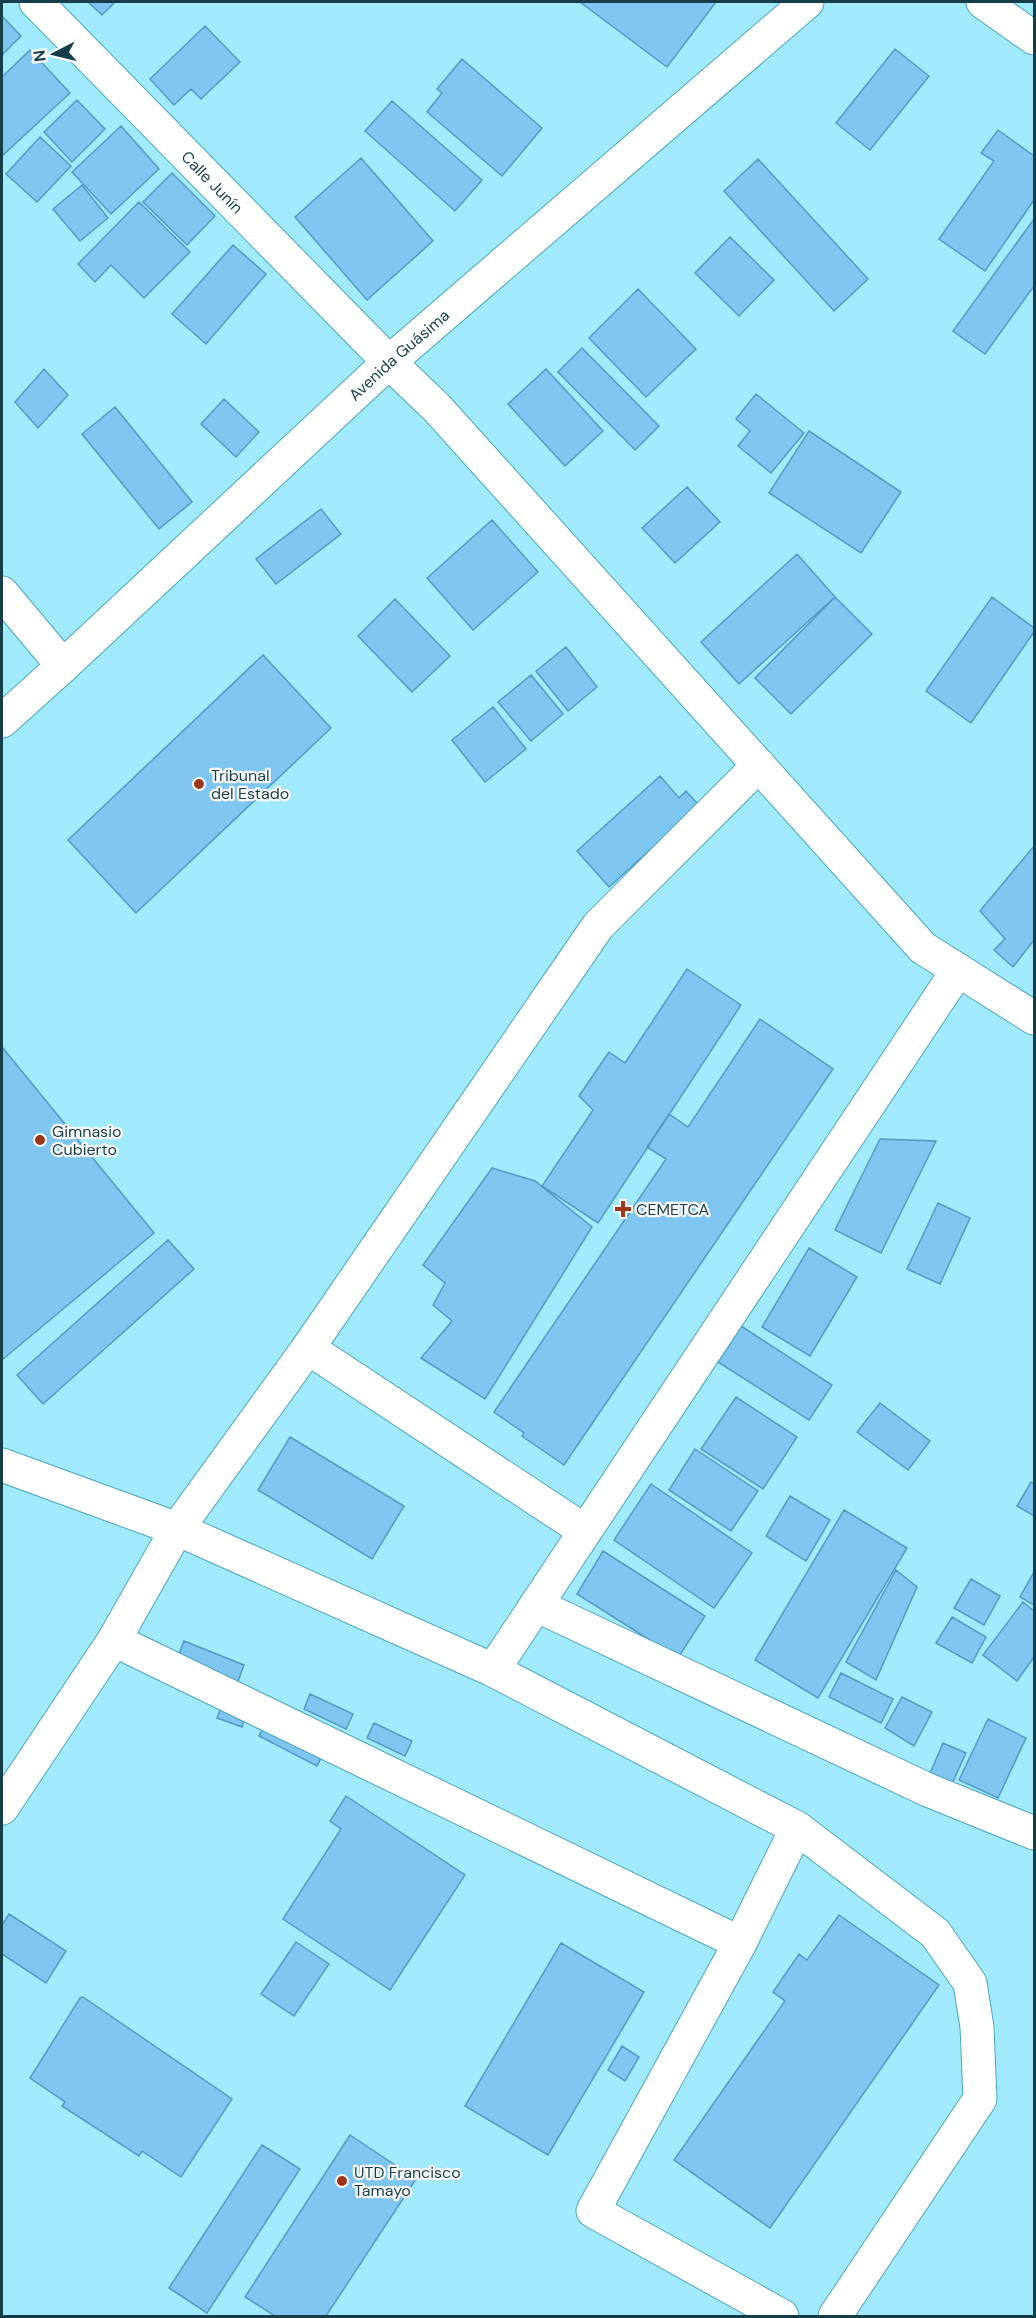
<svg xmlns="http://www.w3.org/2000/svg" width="1036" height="2318" font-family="'DM Sans',sans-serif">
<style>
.building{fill:#7ec5f0;stroke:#529ac3;stroke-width:1.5}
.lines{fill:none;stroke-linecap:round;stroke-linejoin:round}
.minor-casing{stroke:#48a7be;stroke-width:35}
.major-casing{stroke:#48a7be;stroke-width:35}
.minor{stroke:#fff;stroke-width:33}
.major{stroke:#fff;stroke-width:33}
.poi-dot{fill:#9d3618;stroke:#fcfcfc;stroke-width:2}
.labels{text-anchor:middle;stroke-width:4.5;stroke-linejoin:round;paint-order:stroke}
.street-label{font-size:16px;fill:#163e48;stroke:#fcfcfc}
.poi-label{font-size:16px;fill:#163e48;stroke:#fcfcfc;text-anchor:start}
</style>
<rect width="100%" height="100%" fill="#a1e9fc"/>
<!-- building -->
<path class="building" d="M88,2H115L102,15Z
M580,2H716L667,67Z
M2,16L21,36L2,55Z
M205,26L240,62L201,99L191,89L174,105L150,79Z
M895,49L929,76L870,150L836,123Z
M30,50L70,93L2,156V77Z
M462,59L542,128L502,176L427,112L442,93L437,89Z
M77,100L105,129L72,162L44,132Z
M392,101L482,180L455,211L365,131Z
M121,126L159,169L111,214L72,172Z
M998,130L1034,156V200L985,271L939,239L994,161L981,153Z
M40,137L71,166L37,202L6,174Z
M361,158L433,241L367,300L295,217Z
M758,159L868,279L834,311L724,191Z
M172,173L215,216L187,245L143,202Z
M82,185L108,218L80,241L53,209Z
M139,202L190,252L144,298L111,265L95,282L78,264Z
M1034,219V286L985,354L953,331Z
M730,237L774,280L739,316L695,273Z
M233,245L266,274L206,344L172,314Z
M638,289L696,349L646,397L589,338Z
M582,348L659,426L635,450L558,372Z
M44,369L68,395L38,428L15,402Z
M546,369L603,431L565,466L508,404Z
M756,394L804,433L771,473L738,446L750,431L736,419Z
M224,399L259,432L236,457L201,424Z
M115,407L192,502L159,529L82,434Z
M809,431L901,492L861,553L769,493Z
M687,487L720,522L675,563L642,528Z
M321,509L341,534L276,584L256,559Z
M492,520L538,572L473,630L427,578Z
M797,554L835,597L739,684L701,642Z
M835,597L872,634L791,714L755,678Z
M992,597L1034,628V632L971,723L926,691Z
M395,599L450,656L412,692L358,636Z
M566,647L597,687L568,711L536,671Z
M263,655L331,728L136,913L68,840Z
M531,675L563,714L531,741L498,702Z
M493,707L526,749L485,782L452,740Z
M660,776L679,798L686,791L704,811L680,823L609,887L577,851Z
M1034,846V940L1013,967L994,950L1005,939L980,911Z
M687,969L741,1005L598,1223L542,1186L593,1110L579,1096L609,1052L625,1063Z
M760,1019L833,1069L564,1465L522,1436L524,1433L494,1412L666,1159L647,1147L669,1114L688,1127Z
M2,1047L154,1233L2,1360Z
M880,1139L936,1141L881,1253L835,1230Z
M492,1168L535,1181L592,1227L485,1399L421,1358L452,1321L433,1305L445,1283L423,1265Z
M938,1203L970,1218L940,1284L907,1269Z
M168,1240L194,1269L43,1404L17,1375Z
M809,1248L857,1277L810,1356L762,1327Z
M741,1326L832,1385L809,1420L718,1362Z
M736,1397L797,1437L763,1489L701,1449Z
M880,1403L930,1441L908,1470L857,1432Z
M290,1437L404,1506L372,1559L258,1490Z
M695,1449L758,1491L731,1531L669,1490Z
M1031,1482L1034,1484V1516L1017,1506Z
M651,1484L752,1553L714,1608L614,1540Z
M790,1496L830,1520L806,1561L766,1536Z
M844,1510L907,1548L818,1698L755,1660Z
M603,1551L705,1616L678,1658L577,1594Z
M896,1570L917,1587L876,1680L846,1662Z
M1034,1572V1605L1020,1597Z
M971,1579L1000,1596L984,1625L954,1608Z
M1023,1602L1034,1611V1657L1017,1681L983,1655Z
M952,1617L986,1637L972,1663L936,1643Z
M184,1641L244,1665L237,1684L177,1659Z
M841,1673L893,1699L881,1723L829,1697Z
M310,1694L353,1714L346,1729L304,1709Z
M902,1697L932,1712L914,1746L885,1728Z
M222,1705L246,1714L242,1727L217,1718Z
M268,1718L326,1747L317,1766L259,1736Z
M988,1719L1026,1738L998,1798L959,1780Z
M374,1723L412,1741L405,1756L367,1738Z
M943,1743L966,1753L950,1788L928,1778Z
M346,1796L465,1875L390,1990L283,1919L341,1829L330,1821Z
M9,1914L66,1951L46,1983L2,1954V1925Z
M839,1915L939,1985L770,2228L674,2160L785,2001L773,1992L799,1954L807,1960Z
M296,1942L329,1964L294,2016L261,1994Z
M561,1943L644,1992L548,2155L465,2106Z
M83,1997L232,2099L181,2177L142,2151L139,2156L62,2106L65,2102L30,2078L80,1998Z
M622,2046L639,2057L625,2081L608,2070Z
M350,2135L416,2179L326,2316H275L245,2297Z
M262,2145L300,2169L207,2313L169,2288Z"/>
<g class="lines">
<defs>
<g id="minor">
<path id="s1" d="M36,2L389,362"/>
<path d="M983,2L1034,38"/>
<path d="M2,593L63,666"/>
<path d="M308,1348L585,1531"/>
<path d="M2,1465L177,1529L493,1670L797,1828L740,1943L114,1640"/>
<path d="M536,1605L928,1790L1034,1833"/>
<path d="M493,1670L958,970"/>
<path d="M2,1808L114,1640L177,1529L308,1348L598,926L759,765"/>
<path d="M797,1828L935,1933L970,1983L977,2027L980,2099L835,2316"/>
<path d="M740,1943L593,2211L782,2316"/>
</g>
<g id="major">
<path d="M389,362L437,408L923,948L1034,1018"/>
<path id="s2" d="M2,721L63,666L389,362L807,2"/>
</g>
</defs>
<!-- minor casing -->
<use href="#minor" class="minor-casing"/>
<!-- major casing -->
<use href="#major" class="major-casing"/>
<!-- minor -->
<use href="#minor" class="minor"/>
<!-- major -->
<use href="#major" class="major"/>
</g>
<!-- markers -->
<g class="poi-dot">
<circle cx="199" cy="784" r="6"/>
<circle cx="40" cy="1140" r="6"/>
<path d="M620 1200h6v6h6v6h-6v6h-6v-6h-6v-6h6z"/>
<circle cx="342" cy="2181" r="6"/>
</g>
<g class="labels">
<!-- street labels -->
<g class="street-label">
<text dy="6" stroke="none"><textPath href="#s1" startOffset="252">Calle Junín</textPath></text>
<text dy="6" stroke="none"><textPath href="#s2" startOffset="540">Avenida Guásima</textPath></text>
</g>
<!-- poi labels -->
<g class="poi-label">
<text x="211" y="781">Tribunal<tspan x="211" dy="18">del Estado</tspan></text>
<text x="52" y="1137">Gimnasio<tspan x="52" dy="18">Cubierto</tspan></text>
<text x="636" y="1215">CEMETCA</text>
<text x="354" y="2178">UTD Francisco<tspan x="354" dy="18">Tamayo</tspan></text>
</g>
</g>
<!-- border -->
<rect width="1036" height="2318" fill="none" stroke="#163e48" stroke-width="6"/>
<!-- north arrow -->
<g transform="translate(54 54) rotate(263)" stroke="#fcfcfc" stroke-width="4.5" paint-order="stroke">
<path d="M0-4.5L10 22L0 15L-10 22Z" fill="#163e48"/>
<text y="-9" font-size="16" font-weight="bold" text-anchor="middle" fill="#163e48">N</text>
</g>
</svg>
